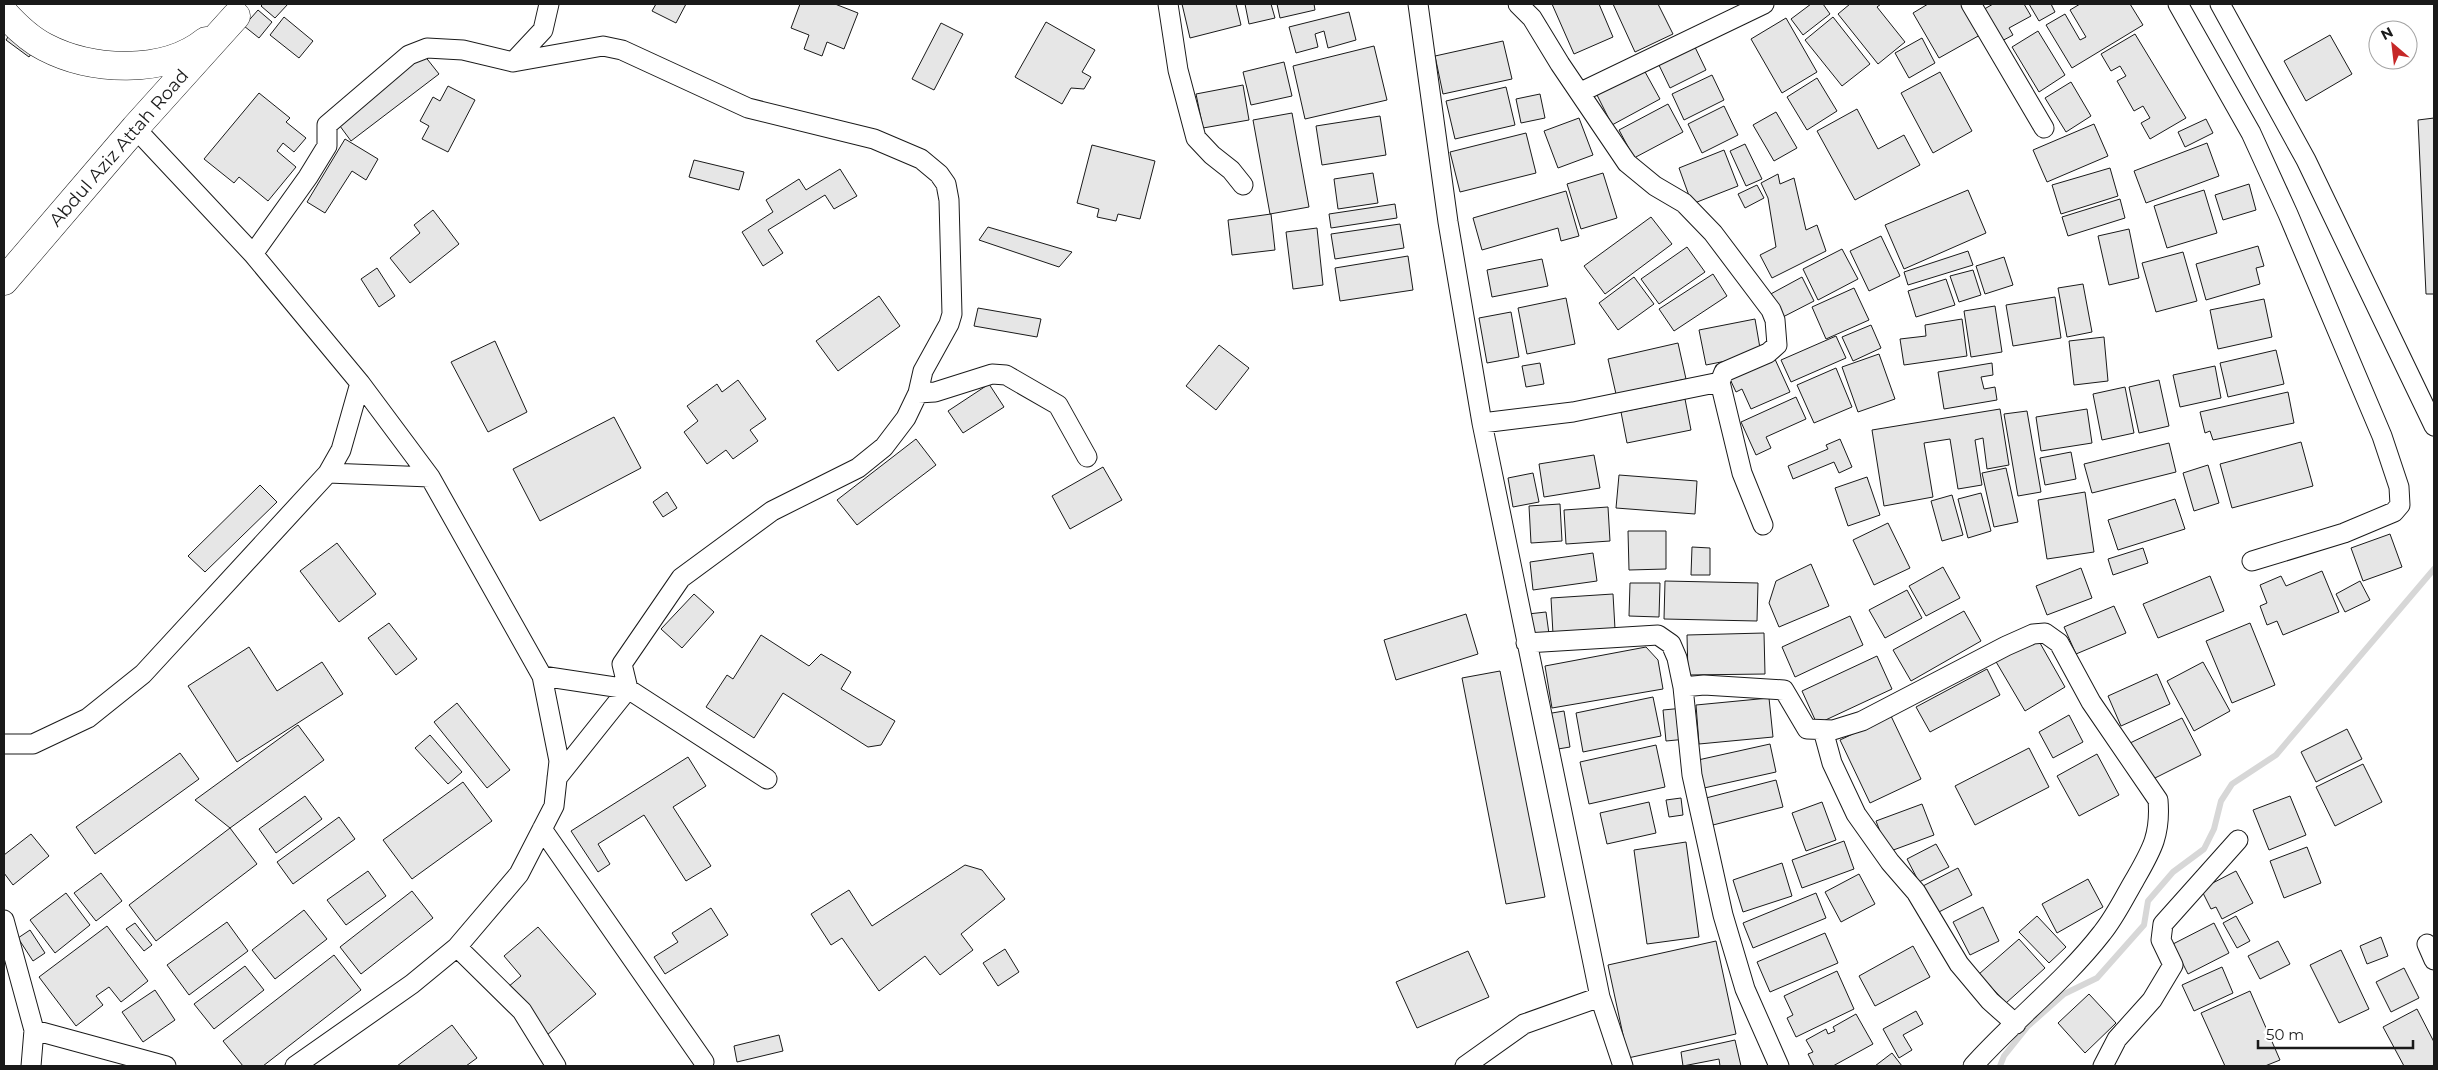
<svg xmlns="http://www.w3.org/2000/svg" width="2438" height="1070" font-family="Montserrat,sans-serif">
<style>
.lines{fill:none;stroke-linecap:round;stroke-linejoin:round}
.stream{stroke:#d7d7d7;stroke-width:6}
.building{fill:#e6e6e6;stroke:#1a1a1a}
.street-casing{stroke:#1a1a1a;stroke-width:21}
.highway-casing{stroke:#1a1a1a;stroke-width:29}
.street{stroke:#fff;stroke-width:19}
.highway{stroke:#fff;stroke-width:28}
.labels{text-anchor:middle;stroke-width:4;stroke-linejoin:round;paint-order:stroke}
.street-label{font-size:18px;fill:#1a1a1a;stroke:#fff}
</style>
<rect width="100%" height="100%" fill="#fff"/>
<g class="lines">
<!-- stream -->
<path class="stream" d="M2000,1066L2004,1056L2028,1026L2064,994L2097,978L2144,925L2148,901L2173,872L2204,849L2214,829L2221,801L2232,784L2276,755L2434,569"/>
</g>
<!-- building -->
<path class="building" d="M263,4H288L275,18L261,6Z
M656,4H686L676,23L652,11Z
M800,4H835L858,13L844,49L827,42L822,56L804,49L809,35L791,28Z
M1182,4H1236L1241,25L1190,38Z
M1245,4H1271L1275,18L1249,24Z
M1277,4H1314L1315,10L1280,18Z
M1552,4H1599L1613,37L1574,54Z
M1613,4H1658L1673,34L1635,52Z
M1811,4H1823L1830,14L1803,35L1791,19Z
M1850,4H1881L1877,7L1905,42L1878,64L1838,14Z
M1928,4H1962L1980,35L1939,58L1913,13Z
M1993,4H2024L2031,16L2009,28L2013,35L2000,42L1981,11Z
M2029,4H2051L2055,12L2039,21Z
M2080,4H2130L2143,25L2072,68L2046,25L2065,14L2080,40L2086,37L2070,10Z
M258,10L272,22L259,38L244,26Z
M1349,12L1356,40L1328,48L1324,31L1315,34L1318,47L1296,53L1289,27Z
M284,17L313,41L299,58L270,35Z
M1833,17L1870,64L1842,86L1805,40Z
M1786,18L1817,72L1782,93L1751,39Z
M1046,22L1095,50L1082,72L1091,77L1084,89L1071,88L1062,104L1015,77Z
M941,23L963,34L934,90L912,79Z
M2038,31L2065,75L2039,92L2012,47Z
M10,34L33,51L29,57L6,40Z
M2135,34L2186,118L2150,139L2141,123L2150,118L2143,106L2134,111L2117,81L2126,76L2120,66L2111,71L2101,54Z
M2330,35L2352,74L2306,101L2284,61Z
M1922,38L1935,63L1909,78L1895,53Z
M1503,41L1512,79L1443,94L1435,56Z
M1693,43L1706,70L1670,88L1657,61Z
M1374,46L1387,100L1305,119L1293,66Z
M424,55L439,74L351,141L337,122Z
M1284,62L1292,96L1251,105L1243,72Z
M1644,70L1660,99L1612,125L1597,95Z
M1940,72L1972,131L1933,153L1901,93Z
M1712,75L1724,100L1684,120L1672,94Z
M1817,78L1837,111L1807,130L1787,97Z
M2071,82L2091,116L2066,132L2045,98Z
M1243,85L1249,120L1203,128L1196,94Z
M448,86L475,100L448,152L422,139L429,126L420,121L433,97L440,101Z
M1506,87L1515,125L1455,139L1446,101Z
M259,93L290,118L286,122L306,138L294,152L283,143L277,151L296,167L268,201L239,177L234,183L204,159Z
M1540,94L1545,118L1521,123L1516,99Z
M1668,104L1683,132L1634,158L1619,130Z
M1724,106L1738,135L1702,153L1688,124Z
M1857,109L1878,149L1904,135L1920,165L1855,200L1817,131Z
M1776,112L1797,148L1774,161L1753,125Z
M1292,113L1309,207L1270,214L1253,120Z
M1380,116L1386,155L1322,165L1316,126Z
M1579,118L1593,155L1558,168L1544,131Z
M2434,118V294H2426L2418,120Z
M2206,119L2213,133L2185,147L2178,132Z
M2094,124L2108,156L2047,182L2033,150Z
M1526,133L1536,173L1460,192L1450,152Z
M345,139L378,159L366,180L352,171L325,213L307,202Z
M2207,143L2219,176L2146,203L2134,171Z
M1745,144L1762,179L1746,186L1730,151Z
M1092,145L1155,161L1140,219L1118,214L1116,221L1097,217L1099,209L1077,203Z
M1724,150L1738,186L1692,204L1679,168Z
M694,160L744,172L739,190L689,177Z
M2110,168L2118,196L2061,214L2052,185Z
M840,169L857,196L834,209L825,195L768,230L783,253L763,266L742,232L773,212L766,200L799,179L806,190Z
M1373,173L1378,203L1338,209L1334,179Z
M1603,173L1617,218L1581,229L1567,184Z
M1778,174L1780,184L1794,178L1806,230L1817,225L1826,251L1772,278L1760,255L1776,247L1768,198L1761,183Z
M2249,184L2256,210L2223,220L2215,195Z
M1757,185L1764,198L1745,208L1738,194Z
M1968,190L1986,233L1904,269L1885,225Z
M2204,190L2217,233L2167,248L2154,206Z
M1566,191L1579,236L1561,241L1558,228L1482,250L1473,218Z
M2120,199L2125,218L2068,236L2062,217Z
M1395,204L1397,218L1331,228L1329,214Z
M433,210L459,244L410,283L390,258L420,233L414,225Z
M1271,214L1275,250L1232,255L1228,220Z
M1651,217L1672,244L1605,294L1584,266Z
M1400,224L1404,248L1335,259L1331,234Z
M988,227L1072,252L1059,267L979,240Z
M1317,228L1323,285L1293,289L1286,232Z
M2129,229L2139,278L2109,285L2098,236Z
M1881,236L1900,276L1869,291L1850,251Z
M2258,246L2264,266L2256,268L2260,284L2206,300L2196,264Z
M1687,247L1705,272L1659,304L1641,279Z
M1842,249L1858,279L1818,300L1803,269Z
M1968,251L1973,265L1908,285L1904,272Z
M2183,252L2197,301L2156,312L2142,263Z
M1408,256L1413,290L1340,301L1335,268Z
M2004,257L2013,285L1985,294L1976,266Z
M1542,259L1548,286L1492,297L1487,270Z
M377,268L395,296L379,307L361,279Z
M1973,270L1981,295L1959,302L1950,276Z
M1713,274L1727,296L1674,331L1659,309Z
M1634,277L1654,304L1618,330L1599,303Z
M1802,277L1814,301L1779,319L1767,296Z
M1946,279L1955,305L1916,317L1908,291Z
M2083,284L2092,332L2067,337L2058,288Z
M1854,288L1869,320L1826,339L1812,307Z
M879,296L900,326L838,371L816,341Z
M2055,297L2061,338L2013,346L2006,305Z
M1566,298L1575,344L1527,354L1518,308Z
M2264,299L2272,337L2218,349L2210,310Z
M1995,306L2002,352L1971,357L1964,311Z
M978,308L1041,319L1037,337L974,326Z
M1511,312L1519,357L1487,363L1479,318Z
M1755,319L1761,354L1706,365L1699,330Z
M1962,319L1967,356L1904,365L1900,339L1926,336L1925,325Z
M1871,325L1881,348L1853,361L1842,337Z
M1836,336L1846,358L1791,382L1781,360Z
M2104,337L2108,381L2074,385L2069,341Z
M495,341L527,412L488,432L451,362Z
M1678,343L1686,379L1616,394L1608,359Z
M1219,345L1249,368L1216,410L1186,386Z
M2276,350L2284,384L2228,397L2220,363Z
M1879,354L1895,399L1858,412L1842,367Z
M1774,357L1790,392L1751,409L1742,389L1736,392L1729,377Z
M1540,363L1544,384L1526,387L1522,366Z
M1992,363L1993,375L1981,377L1984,389L1995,387L1997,400L1944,409L1938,372Z
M2215,366L2221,398L2180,407L2173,375Z
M1836,368L1852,407L1814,423L1797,385Z
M738,380L766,419L750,430L758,441L733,459L726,450L707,464L684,432L698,421L687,406L717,384L722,392Z
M2159,380L2169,426L2139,433L2129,387Z
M989,384L1004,407L963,433L948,411Z
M2125,387L2134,433L2102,440L2093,394Z
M2288,392L2294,423L2213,440L2210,431L2205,433L2200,412Z
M1796,397L1806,419L1766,437L1771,448L1756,455L1741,422Z
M1685,399L1691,430L1627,443L1621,412Z
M2000,409L2009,465L1987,469L1983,438L1975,440L1982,485L1958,489L1950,439L1924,443L1933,497L1884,506L1872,430Z
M2087,409L2092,443L2041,451L2036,417Z
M2027,411L2041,492L2018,496L2004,414Z
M614,417L641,468L540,521L513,469Z
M916,439L936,465L857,525L837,500Z
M1840,439L1852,467L1839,473L1834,462L1793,479L1788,466L1828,449L1826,445Z
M2301,442L2313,486L2232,508L2220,464Z
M2169,443L2176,472L2092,493L2084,464Z
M2071,452L2076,479L2045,485L2040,458Z
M1594,455L1600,488L1544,497L1539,464Z
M2208,465L2219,503L2194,511L2183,473Z
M1103,467L1122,500L1070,529L1052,496Z
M2006,468L2018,522L1994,527L1982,473Z
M1533,473L1539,502L1513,507L1508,478Z
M1619,475L1697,481L1695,514L1616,508Z
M1867,477L1880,515L1848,526L1835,488Z
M260,485L277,502L205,572L188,556Z
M667,492L677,508L663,517L653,502Z
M2085,492L2094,552L2047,559L2038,500Z
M1981,493L1991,531L1968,538L1958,499Z
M1952,495L1963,535L1942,541L1931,501Z
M2175,499L2185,529L2118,550L2108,520Z
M1560,504L1562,541L1531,543L1529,506Z
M1608,507L1610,541L1566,544L1564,510Z
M1888,523L1910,568L1874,585L1853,540Z
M1628,531H1666V569L1629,570Z
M2390,534L2402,567L2363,581L2351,548Z
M337,543L376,594L339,622L300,571Z
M1692,547L1710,548V575H1691Z
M2143,548L2148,563L2113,575L2108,559Z
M1593,553L1597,581L1533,590L1530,562Z
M1811,564L1829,606L1779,627L1769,603L1776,581Z
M1943,567L1960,598L1926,616L1909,586Z
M2081,568L2092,598L2047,615L2036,586Z
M2322,571L2339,612L2283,635L2277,621L2267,625L2260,606L2267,603L2260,585L2281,576L2286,586Z
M2210,576L2224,611L2158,638L2143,604Z
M1665,581L1758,583L1757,621L1664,619Z
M2360,581L2370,600L2345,612L2336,594Z
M1630,583H1660L1659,617L1629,616Z
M1907,590L1922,618L1885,638L1869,610Z
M694,594L714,612L682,648L661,629Z
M1613,594L1615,629L1553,634L1551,598Z
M2114,606L2126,633L2076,654L2064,627Z
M1964,611L1981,641L1911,681L1893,650Z
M1546,612L1549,634L1530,636L1528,614Z
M1466,614L1478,654L1396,680L1384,640Z
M1850,616L1863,645L1795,677L1782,647Z
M389,623L417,659L396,675L368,638Z
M2250,623L2275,685L2232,703L2206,641Z
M1764,633L1765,674L1688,675L1687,635Z
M761,635L809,666L821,654L851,672L841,689L895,721L881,745L868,747L783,693L754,738L706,707L727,675L733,679Z
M2036,636L2065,687L2025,711L1995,660Z
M249,647L277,691L322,662L343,694L237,762L188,686Z
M1646,647L1658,660L1663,689L1552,708L1545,666Z
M1877,656L1892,689L1817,724L1802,691Z
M2203,662L2230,711L2194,731L2167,681Z
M1987,669L2000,695L1930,732L1916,707Z
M1500,671L1545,897L1506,904L1462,678Z
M2157,674L2170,704L2121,726L2108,696Z
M1653,697L1661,736L1583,752L1576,713Z
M1769,698L1773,737L1699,744L1696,705Z
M457,703L510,770L487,788L434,722Z
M1684,708L1687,739L1666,741L1663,710Z
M1564,711L1570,747L1552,750L1546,714Z
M2069,715L2083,742L2053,758L2039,732Z
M1891,716L1921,779L1870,803L1840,740Z
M2182,718L2201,755L2147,782L2128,744Z
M298,725L324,760L230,828L195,800Z
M2347,729L2362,759L2316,782L2301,752Z
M430,735L462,772L448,784L415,748Z
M1770,744L1776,772L1704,788L1698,760Z
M1656,745L1665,787L1589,804L1580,762Z
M2029,748L2049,787L1975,825L1955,786Z
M180,753L199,779L95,854L76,827Z
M2097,754L2119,795L2079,816L2057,776Z
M688,757L706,786L673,807L711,866L686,881L644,815L598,844L610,864L598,872L571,831Z
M2363,764L2382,802L2335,826L2316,787Z
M1776,780L1783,807L1713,825L1706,798Z
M463,782L492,821L412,879L383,840Z
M305,796L322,819L276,853L259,829Z
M2290,796L2306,835L2269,850L2253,810Z
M1681,798L1683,815L1669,817L1666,800Z
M1649,802L1656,833L1607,844L1600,813Z
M1822,802L1836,840L1806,851L1792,813Z
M1922,804L1934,835L1888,852L1876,821Z
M339,817L355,839L293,884L277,862Z
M230,828L257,864L156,941L129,905Z
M31,834L49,856L13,885L4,873V855Z
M1844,841L1854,869L1802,888L1792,860Z
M1686,842L1699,937L1647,944L1634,850Z
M1936,844L1949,867L1919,882L1907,859Z
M2307,847L2321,883L2284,898L2270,861Z
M1782,863L1792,896L1743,912L1733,880Z
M965,865L982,870L1005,899L961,934L973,950L940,975L925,956L879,991L842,938L831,945L811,914L849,890L872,926Z
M1958,868L1972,895L1935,914L1921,887Z
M368,871L386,896L346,925L327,900Z
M2236,871L2253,903L2222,919L2216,907L2211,909L2201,889Z
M101,873L122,901L96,921L74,893Z
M1859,874L1875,904L1841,922L1825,892Z
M2088,879L2103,907L2057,933L2042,904Z
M412,891L433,918L361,974L340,947Z
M66,893L90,925L55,953L30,920Z
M1816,893L1826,918L1753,948L1743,923Z
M1983,907L1999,941L1970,955L1953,922Z
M711,908L728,935L665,974L654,957L678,942L672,933Z
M304,910L327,939L275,979L252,950Z
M2037,916L2066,947L2049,963L2019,932Z
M2236,916L2250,941L2237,948L2223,923Z
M227,922L248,951L189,995L167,965Z
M135,923L152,945L144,951L126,929Z
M2214,923L2229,953L2188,974L2173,944Z
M107,926L148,981L121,1002L109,987L96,996L103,1005L76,1026L39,977Z
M538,927L596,994L541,1040L501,993L521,976L504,956Z
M30,930L45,953L33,961L18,938Z
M1825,933L1838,963L1770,992L1757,962Z
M2381,937L2388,956L2367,964L2360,946Z
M2019,939L2045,968L2006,1003L1979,974Z
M1716,941L1736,1034L1628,1058L1608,965Z
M2278,941L2290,964L2260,979L2248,956Z
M1913,946L1930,977L1875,1006L1859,976Z
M1005,949L1019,972L998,986L983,963Z
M2341,950L2369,1009L2339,1023L2310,965Z
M1468,951L1489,997L1417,1028L1396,982Z
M334,955L361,990L263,1066H243L223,1041Z
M245,966L264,990L214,1029L194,1004Z
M2222,967L2233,993L2194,1011L2182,985Z
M2404,968L2419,998L2391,1012L2376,982Z
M1837,971L1854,1009L1796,1037L1787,1018L1793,1015L1784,996Z
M155,990L175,1020L143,1042L122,1012Z
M2250,991L2280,1060L2265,1066H2225L2201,1013Z
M2089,994L2116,1023L2085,1053L2058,1023Z
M2417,1009L2434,1042V1066H2404L2383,1027Z
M1916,1011L1923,1024L1903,1035L1912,1050L1899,1058L1883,1029Z
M1856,1014L1873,1044L1833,1066H1814L1808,1054L1813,1052L1806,1040L1826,1029L1828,1034L1835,1031L1833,1027Z
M452,1025L477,1058L466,1066H397Z
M779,1035L783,1051L737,1062L734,1046Z
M1735,1040L1741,1066H1720L1719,1059L1683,1066L1681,1052Z
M1892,1053L1902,1066H1875Z"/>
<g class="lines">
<defs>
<path id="street" d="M1168,4L1178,70L1196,138L1212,155L1231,170L1243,185
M1418,4L1448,222L1482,423L1600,997L1623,1066
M1518,4L1532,18L1560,64L1627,163L1655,186L1684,203L1713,233L1771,310L1775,320L1777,345L1768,353L1724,372L1720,382L1742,473L1763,525
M1971,4L2044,128
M2178,4L2251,133L2288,214L2382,436L2399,487L2400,505L2394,512L2344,533L2252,561
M2220,4L2306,160L2434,426
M513,62L543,30L549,4
M1581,92L1764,4
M135,128L253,254L360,383L430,477L542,676L559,761L554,806L519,874L457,947L412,984L295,1066
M253,254L308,177L327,146V125L409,55L427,48L463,50L513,62L603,46L622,50L748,108L874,139L921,159L939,174L946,184L949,200L952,314L949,324L923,371L918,393L906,418L884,447L858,468L772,511L681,578L622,664L628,689
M918,393L935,392L992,374L1006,375L1058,405L1087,457
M1482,423L1573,412L1720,382
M328,473L430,477
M1526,643L1658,635L1671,644L1677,658L1683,687L1704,685L1784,690L1807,729L1833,730L1862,721L2006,646L2033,634L2045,633L2059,643L2091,702L2158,800C2161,836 2151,851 2134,881C2124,898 2115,917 2102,933C2064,982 2014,1020 1973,1066
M542,676L628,689L767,779
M1683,687L1692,775L1723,915L1745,989L1779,1066
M1823,730L1832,763L1856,814L1890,862L1916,892L1959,964L1990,1001L2016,1024
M4,744H33L88,718L143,674L328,473L341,450L360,383
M557,778L628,689
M542,829L704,1062
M4,920L34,1030L31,1066
M2427,944L2434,960
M457,947L522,1011L556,1066
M34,1030L166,1066
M1465,1066L1524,1024L1600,997
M2103,1066L2117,1039L2152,1000L2173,965L2161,940L2163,924L2238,840"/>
<path id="highway" d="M4,13C14,24 31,40 45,47C91,71 164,75 206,41
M4,281L135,128L236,16"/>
</defs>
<!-- street casing -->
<use href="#street" class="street-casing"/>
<!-- highway casing -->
<use href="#highway" class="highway-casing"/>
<!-- street -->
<use href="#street" class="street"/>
<!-- highway -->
<use href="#highway" class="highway"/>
</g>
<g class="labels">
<!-- street labels -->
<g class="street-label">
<text transform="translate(119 148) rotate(-49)" y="6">Abdul Aziz Attah Road</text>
</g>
</g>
<!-- border -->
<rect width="2438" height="1070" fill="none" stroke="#1a1a1a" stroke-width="10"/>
<!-- north arrow -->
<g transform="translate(2393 45) rotate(332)"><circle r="24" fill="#ffffff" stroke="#a3a3a3"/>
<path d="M0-4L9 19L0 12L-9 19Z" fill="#c62828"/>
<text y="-8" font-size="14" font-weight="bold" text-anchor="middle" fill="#1a1a1a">N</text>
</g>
<!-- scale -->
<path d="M2258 1040v8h155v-8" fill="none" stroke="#1a1a1a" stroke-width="2.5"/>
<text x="2266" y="1040" font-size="15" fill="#1a1a1a" stroke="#ffffff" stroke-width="4" paint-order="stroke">50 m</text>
</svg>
